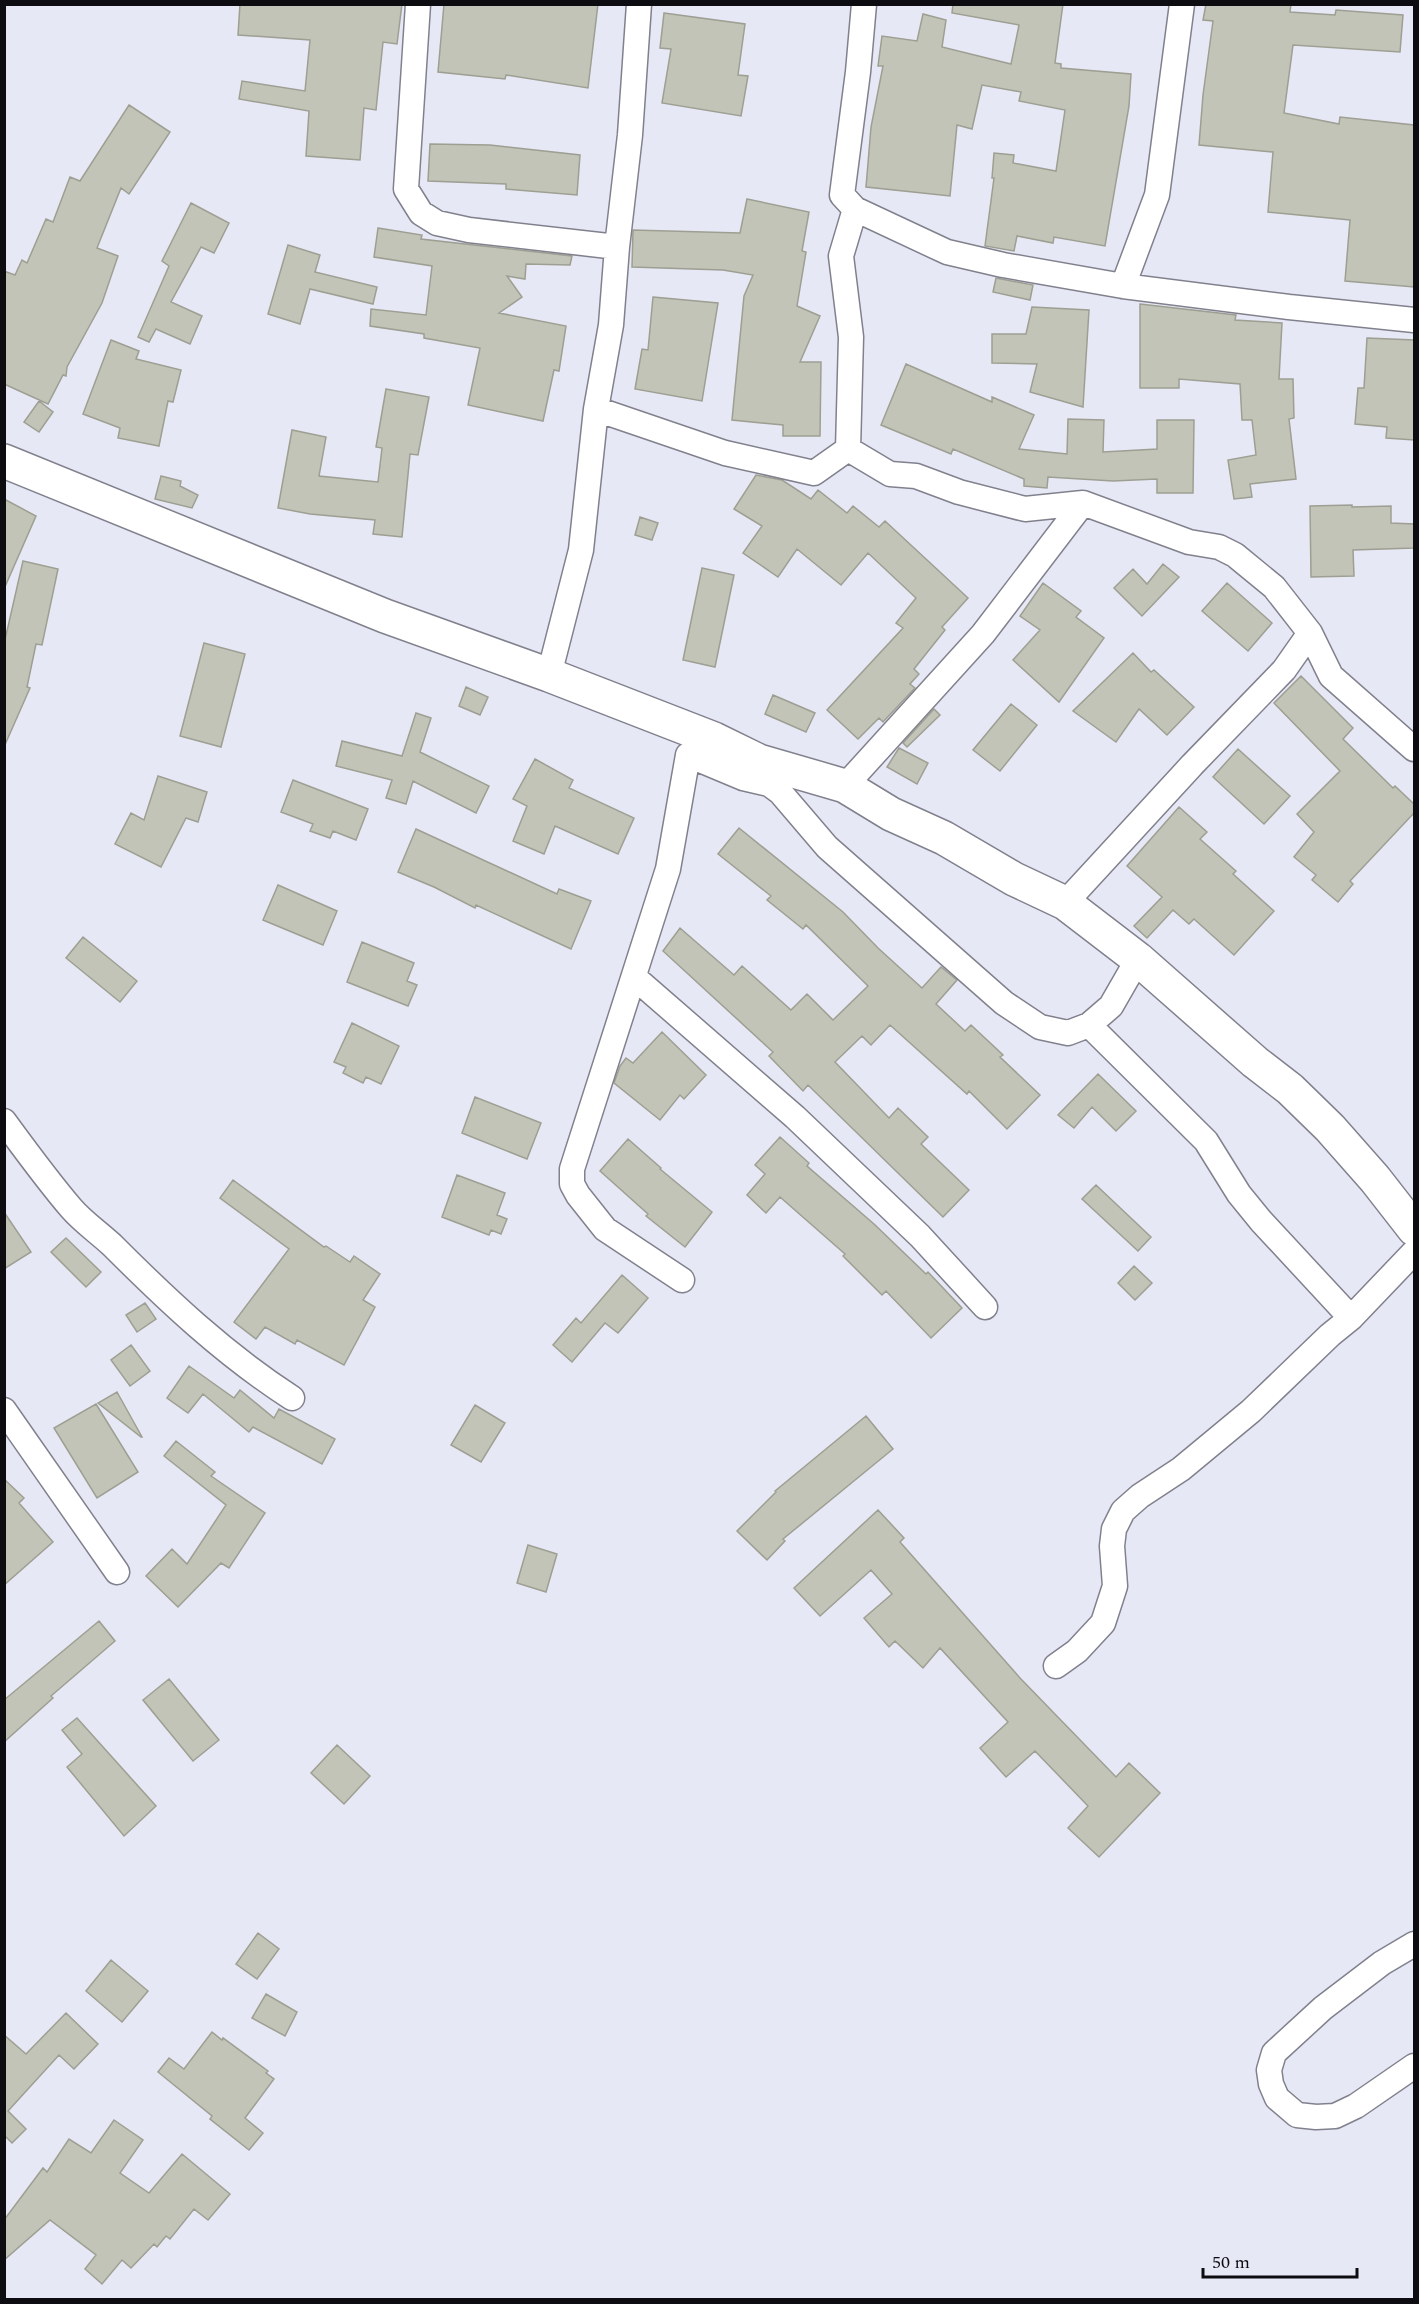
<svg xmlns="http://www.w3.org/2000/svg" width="1419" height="2304" font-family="Spectral,serif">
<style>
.building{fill:#c2c4b7;stroke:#9d9f92;stroke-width:1.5}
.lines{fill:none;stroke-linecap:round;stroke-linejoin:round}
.street-casing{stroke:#80818d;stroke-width:27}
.secondary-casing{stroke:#80818d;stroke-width:36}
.street{stroke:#fff;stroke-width:24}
.secondary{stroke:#fff;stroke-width:33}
</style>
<rect width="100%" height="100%" fill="#e7e8f6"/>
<!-- building -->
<path class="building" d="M240,4H402L397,44L383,42L376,110L364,108L360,160L306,156L309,111L239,99L242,81L305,91L310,40L238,35Z
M444,4H598L588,88L506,75L505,79L438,72Z
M953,4H1063L1055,63L1061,64V68L1131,74L1129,106L1105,246L1054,237L1053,243L1017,236L1014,251L985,246L994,178H992L994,153L1014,155L1013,163L1056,171L1065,110L1019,101L1021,92L982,85L972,129L957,125L950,196L866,187L871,127L883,66H878L882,36L917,41L923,14L946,20L942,47L1011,64L1019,25L952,13Z
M1206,4H1291L1290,12L1335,15L1336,10L1403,15L1400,52L1293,45L1284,113L1339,124L1340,117L1414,125V287L1345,281L1350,220L1268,212L1273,152L1199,145L1203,95L1213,21L1203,20Z
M664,13L745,24L738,75L748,76L741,116L662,103L671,49L660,48Z
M129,105L170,132L129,194L121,188L97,248L118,256L102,303L67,367L66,376L63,375L48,404L4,384V271L15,275L22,260L27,263L46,219L53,222L70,177L80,181Z
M430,144L490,145L580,155L577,195L506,189V184L428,181Z
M747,199L809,212L802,251L806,252L797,306L820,316L800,362H821L820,436H783V425L732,420L744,296L753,275L723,270L632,267L633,230L740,233Z
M191,203L229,223L214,253L201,247L171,302L202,316L190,344L156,329L149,342L138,337L169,266L162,261Z
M378,228L422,235L421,239L572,256L570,265L526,264L525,279L507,276L522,297L499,313L566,326L559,371L554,370L543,421L468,405L480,348L424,338V334L370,326L371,309L426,315L432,266L374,257Z
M288,245L320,255L315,272L377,287L373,304L310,289L300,324L268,314Z
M996,278L1033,285L1030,300L993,292Z
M653,297L718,303L702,401L635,389L642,349L648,350Z
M1140,304L1236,315L1235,320L1282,323L1279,379H1293L1294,418L1289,419L1296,479L1250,484L1252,497L1234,499L1228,460L1256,455L1252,420H1242L1240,384L1179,379V388H1140Z
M1032,307L1089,310L1083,407L1030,392L1037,364L992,363V334H1026Z
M1367,338L1414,340V440L1386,438L1387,427L1355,424L1358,388H1364Z
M111,340L139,351L136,359L181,370L173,402L168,401L159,446L118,438L120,428L83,414Z
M906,364L992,402V397L1034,415L1019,449L1067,454L1068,419L1104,420L1103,452L1157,449V420H1194L1193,493H1157V479L1113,481L1048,477L1047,488L1024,486V479L953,449L951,454L881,425Z
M386,389L429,397L418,455L410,454L402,537L373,534L375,520L310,514L278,508L292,430L326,437L319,476L378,482L382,448L376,447Z
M39,401L53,412L39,432L24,422Z
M756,475L782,480L811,499L818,490L847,513L853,506L879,527L885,521L968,598L942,627L945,630L914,669L919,674L910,684L915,688L883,722L879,718L858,739L827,710L903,628L896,623L916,598L868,553L841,585L797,549L778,577L743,553L762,526L734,509Z
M161,476L181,481L180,486L198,495L192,508L155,499Z
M4,499L36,516L4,589Z
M1352,505V507L1391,506V523L1414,524V548L1353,550L1354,576L1311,577L1310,506Z
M640,517L658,523L652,540L635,535Z
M23,561L58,569L42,645L36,644L27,687L30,688L4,747V644Z
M1163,564L1179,577L1142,616L1114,588L1133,569L1147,584Z
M702,568L734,575L715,667L683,660Z
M1043,583L1081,611L1076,617L1104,638L1059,702L1013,660L1040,630L1020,616Z
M1227,583L1272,623L1248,651L1202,611Z
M204,643L245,654L221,747L180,736Z
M1133,653L1151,672L1154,670L1194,707L1167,735L1139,709L1116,742L1073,711Z
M1301,676L1353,728L1343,739L1393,788L1395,786L1414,804V813L1350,881L1353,884L1338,902L1312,880L1316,875L1294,857L1314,832L1297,814L1340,771L1274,703Z
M466,687L488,697L480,715L459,706Z
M773,695L815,713L806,732L765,714Z
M1011,704L1037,725L1000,771L973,750Z
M934,709L940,715L907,747L903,743Z
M416,713L431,718L420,752L489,786L476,813L413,781L406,804L386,798L392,780L336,766L342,741L402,756Z
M899,748L928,763L917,784L887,767Z
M1238,749L1290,796L1264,824L1213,777Z
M535,759L573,780L569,788L634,818L618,854L555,826L544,854L513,841L527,806L513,799Z
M158,776L207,792L198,822L186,818L161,867L115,844L131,813L144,820Z
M293,780L368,809L356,840L333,831L330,838L310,831L313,824L281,812Z
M1179,807L1207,832L1200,839L1236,871L1233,874L1274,911L1234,955L1194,919L1189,924L1173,910L1147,938L1134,926L1162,897L1127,866Z
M739,828L843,912L878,948L922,988L941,967L957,980L936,1004L965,1031L971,1025L1003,1055L1000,1057L1040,1095L1007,1129L969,1091L967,1094L890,1025L871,1045L862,1036L835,1062L889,1118L898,1108L928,1137L921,1144L969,1190L943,1217L808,1085L803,1091L769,1056L773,1052L663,951L680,928L734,975L742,966L791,1010L807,994L833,1020L868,986L806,925L803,929L767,900L771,896L718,854Z
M416,829L557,894L559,889L591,901L571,949L476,905L475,908L434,887L398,872Z
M278,885L337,911L323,945L263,920Z
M83,937L137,981L120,1002L66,958Z
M362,942L414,963L407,981L417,985L408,1006L347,982Z
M352,1023L399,1046L381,1084L366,1077L363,1083L343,1073L346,1067L334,1062Z
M662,1032L706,1075L684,1099L680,1095L660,1120L614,1083L620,1066L626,1058L633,1063Z
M1098,1074L1136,1111L1116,1131L1092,1107L1074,1128L1058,1115Z
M475,1097L541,1123L527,1159L462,1133Z
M780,1137L809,1163L807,1166L874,1224L926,1274L928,1272L962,1308L931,1338L886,1291L882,1295L843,1256L845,1254L780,1197L766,1213L747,1195L765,1174L755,1165Z
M628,1139L661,1168L660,1169L712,1212L685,1247L646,1216L648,1214L600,1171Z
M457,1175L505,1193L497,1215L507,1219L501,1234L491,1230L489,1235L442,1217Z
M233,1180L324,1247L326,1246L350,1262L354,1256L380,1274L363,1300L375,1307L344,1365L297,1340L295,1344L265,1327L256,1339L234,1322L289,1249L220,1198Z
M1096,1185L1151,1237L1138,1251L1082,1199Z
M4,1212L31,1252L4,1269Z
M66,1238L101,1272L86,1287L51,1252Z
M1134,1266L1152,1283L1135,1300L1118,1283Z
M622,1275L648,1298L618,1333L605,1323L572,1362L553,1345L576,1318L581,1323Z
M145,1303L156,1319L137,1332L126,1315Z
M131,1345L150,1371L130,1386L111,1360Z
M189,1366L234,1398L240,1390L274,1418L279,1409L335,1439L322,1464L253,1427L249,1432L203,1394L188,1413L167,1398Z
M117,1392L142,1437H141L98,1403Z
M96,1404L138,1472L97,1498L54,1428Z
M475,1405L505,1423L481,1462L451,1445Z
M866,1416L893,1449L783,1539L785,1541L767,1560L737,1531L776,1492L775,1491Z
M176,1441L215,1472L211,1476L265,1513L229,1568L221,1563L178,1607L146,1576L172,1549L187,1564L226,1505L164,1456Z
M4,1479L24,1498L19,1503L53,1542L4,1585Z
M878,1510L904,1538L900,1542L1020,1678L1116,1777L1129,1763L1160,1793L1099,1857L1068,1828L1088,1806L1035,1751L1006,1777L980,1748L1008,1722L940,1648L923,1668L895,1641L889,1647L864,1618L892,1594L871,1570L820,1616L794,1588Z
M528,1545L557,1554L546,1592L517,1583Z
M99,1621L115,1641L51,1696L53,1698L4,1742V1700Z
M169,1679L219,1740L193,1761L143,1700Z
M77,1718L156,1806L124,1836L67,1767L82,1754L62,1730Z
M337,1745L370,1776L344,1804L311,1773Z
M258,1933L279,1949L257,1979L236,1964Z
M111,1960L148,1991L122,2022L86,1991Z
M266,1994L297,2012L285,2036L252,2018Z
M66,2013L98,2044L74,2069L59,2055L8,2111L26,2129L12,2143L4,2135V2035L26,2054Z
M212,2032L222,2040L223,2038L268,2071L266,2073L274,2079L245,2118L263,2133L249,2150L210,2119L212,2116L158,2072L169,2058L184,2069Z
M114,2120L143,2140L120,2173L149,2193L182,2154L230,2194L208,2220L194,2209L170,2239L166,2236L157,2247L154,2244L131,2268L122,2260L102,2284L85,2269L96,2255L50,2220L4,2260V2220L43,2168L47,2172L69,2139L91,2153Z"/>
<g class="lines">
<defs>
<path id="street" d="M418,4L406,189L421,213L437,223L469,230L617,247
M855,209L947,252L1003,265L1123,286L1289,307L1414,320
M1123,286L1157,195L1182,4
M596,409L725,453L814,473L848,449L890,474L916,476L959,492L1025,509L1083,503L1189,542L1219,547L1235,555L1274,587L1310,633L1331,676L1414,749
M848,449L851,337L841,256L855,209L842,195L858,72L864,4
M549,675L581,550L596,409L611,325L617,247L630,135L639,4
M688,755L743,778L769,784L780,792L827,847L1004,1003L1040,1027L1068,1033L1089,1025L1111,1006L1138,959
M845,786L983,634L1083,503
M1065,903L1192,765L1284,670L1310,633
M634,977L795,1117L920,1236L985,1307
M1089,1025L1206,1141L1239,1194L1261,1221L1351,1318
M4,1121C26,1151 47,1180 71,1208C83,1222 98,1232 112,1245C168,1301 224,1354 292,1398
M682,1280L605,1229L578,1195L572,1184V1169L668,869L688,755L714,739
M4,1410L117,1572
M1056,1666L1077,1651L1103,1623L1115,1586L1112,1546L1114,1529L1123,1511L1140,1496L1181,1469L1251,1411L1330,1335L1351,1318L1414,1252
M1414,1944L1382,1963L1323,2008L1274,2053L1269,2070L1271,2084L1277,2098L1297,2115L1316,2117L1335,2116L1356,2106L1414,2066"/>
<path id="secondary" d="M4,461L385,616L549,675L714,739L759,761L845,786L891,814L944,838L1014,879L1065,903L1138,959L1255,1062L1290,1089L1330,1128L1375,1179L1414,1229"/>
</defs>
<!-- street casing -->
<use href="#street" class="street-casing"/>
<!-- secondary casing -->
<use href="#secondary" class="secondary-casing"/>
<!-- street -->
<use href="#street" class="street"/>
<!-- secondary -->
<use href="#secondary" class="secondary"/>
</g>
<!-- border -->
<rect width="1419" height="2304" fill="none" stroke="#0c0c11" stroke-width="12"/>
<!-- scale -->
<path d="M1203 2268v9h154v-9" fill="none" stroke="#0c0c11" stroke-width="3"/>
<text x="1212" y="2268" font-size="18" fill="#0c0c11" stroke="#e7e8f6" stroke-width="4.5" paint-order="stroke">50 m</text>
</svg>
